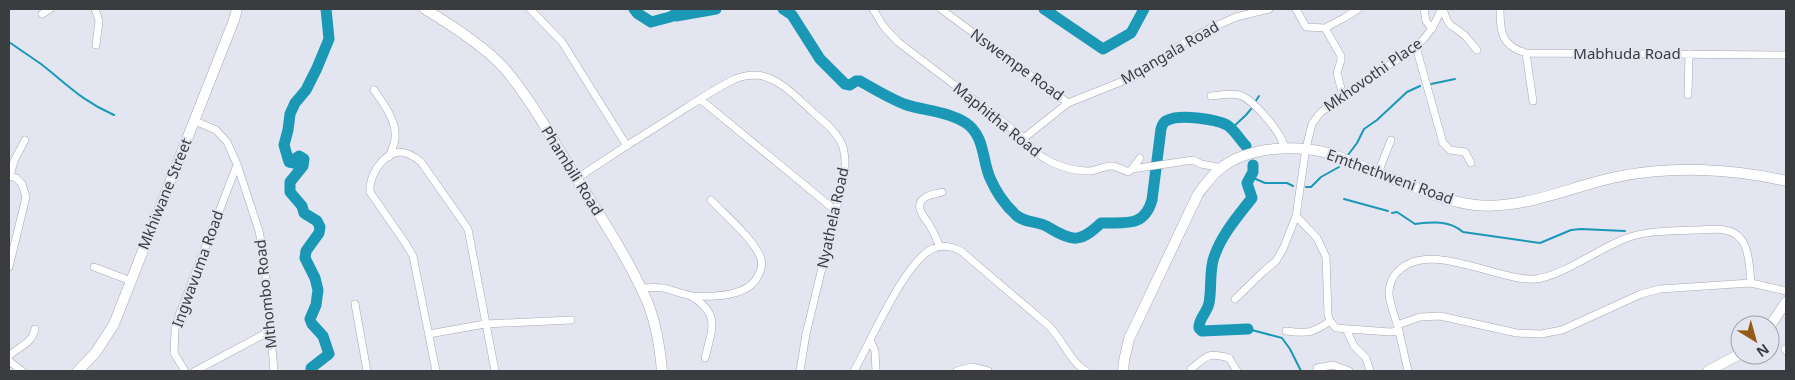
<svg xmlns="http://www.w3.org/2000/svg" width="1795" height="380" font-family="'Noto Sans',sans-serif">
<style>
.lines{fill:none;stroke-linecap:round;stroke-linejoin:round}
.stream{stroke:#1a98b6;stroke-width:2}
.river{stroke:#1a98b6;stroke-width:11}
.street-casing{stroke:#a7a8b3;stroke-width:8}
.secondary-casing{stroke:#a7a8b3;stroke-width:11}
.street{stroke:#fff;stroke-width:7}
.secondary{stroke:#fff;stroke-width:10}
.labels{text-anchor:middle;stroke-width:4;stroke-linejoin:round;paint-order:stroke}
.street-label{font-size:15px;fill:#3b3c40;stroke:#e3e5f0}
</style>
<rect width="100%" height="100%" fill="#e3e5f0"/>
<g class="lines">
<!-- stream -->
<path class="stream" d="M9,42C19,49 31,57 41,64C68,85 82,101 114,115
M1431,84L1455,79
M1255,102L1259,96
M1231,129L1246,115L1251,109
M1348,155L1357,143L1364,129L1377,120L1407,92L1420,86
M1251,177L1265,183H1287L1293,186
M1306,187H1311L1321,177L1339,167
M1344,199L1388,211
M1392,213L1397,212L1415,224C1432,222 1449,220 1463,232L1540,243L1571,230L1581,229L1625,231
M1248,329L1282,338L1290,349L1301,371"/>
<!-- river -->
<path class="river" d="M634,9L637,13L651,22L670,17L684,9
M783,9L792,15L820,59L845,84L850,85L856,81H860C874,89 889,98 904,104C924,111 948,111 966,123C985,136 982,160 990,178C996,192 1005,205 1016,215C1024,223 1038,221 1048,227C1073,242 1080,243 1101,223C1125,222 1144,228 1152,200L1161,129C1162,125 1164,121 1168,120C1180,114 1215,119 1227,125C1234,129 1240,140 1246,146
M1044,9L1103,49L1131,33L1144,9
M676,16L716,9
M1248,329L1202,331L1199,328C1198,319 1207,313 1209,303C1212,288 1209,271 1214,257C1222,234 1238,216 1252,198L1247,183L1253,172V165
M311,371V368L329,354L323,336L312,324L310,319L316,305L318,290L315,278L305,258L306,251L319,233L320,227L317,221L304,213L302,206L290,192V182L303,166L304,159L299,156L296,158L294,163L289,162L284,145L288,130L290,114L295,103L306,90L317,68L329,39L326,9"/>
<defs>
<path id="street" d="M95,9L99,21L96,45
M530,9L562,42L627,146
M873,9L884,27L898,42L1024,138C1037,159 1062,170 1087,171C1095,172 1104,165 1113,166C1118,167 1123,170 1128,172L1132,169L1140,158
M941,9L1068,103
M1296,9L1306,27L1325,28L1344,18L1358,9
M1424,9L1426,21L1432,29
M1443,9C1449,28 1449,23 1463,34C1468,38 1472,45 1477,50
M1500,9C1500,31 1501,46 1526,53L1786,55
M42,14L50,9
M1325,28L1341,56V60L1337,73L1343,96
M1416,47L1443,143L1450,150L1465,152L1471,163
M1526,53L1533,101
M374,90C383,103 397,121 395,138C395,144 391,151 389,157
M1688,95L1689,54
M1211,96C1220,95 1231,93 1239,95C1252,98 1284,135 1284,148
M700,99L836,211
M195,121L216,130L227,142L237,164L259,231L264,256L274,371
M1024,138L1068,103L1133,77L1185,42L1209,29L1236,17L1269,9
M1132,169L1193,160L1201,164L1222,168
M1378,173L1391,140
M9,176L16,178L22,184L26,197L9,267
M10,176L14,161L25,140
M576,179C607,158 638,138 669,119C691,105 712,90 735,79C742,76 750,75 757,75C779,77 798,99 814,113C838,134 849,143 844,177L806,334L800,371
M1296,216L1317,238L1326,257L1328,315L1330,321L1336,328L1390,332L1399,331
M940,247C937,239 933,231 929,224C923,216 913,204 926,197C931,194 937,194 942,192
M94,267L131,281
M640,288C648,288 656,287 663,288C673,290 683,295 693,296C714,297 748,297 758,276C762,269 763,261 759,254C750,236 725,215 711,200
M691,296C721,314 712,329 705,358
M1235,299L1263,272L1276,261L1283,249L1296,216L1306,148L1312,124L1320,113L1343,96L1416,47C1428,36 1436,24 1441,9
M355,304L367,371
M1397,325L1420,317L1440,316L1517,333L1541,334L1562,330L1641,294L1660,289L1751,283L1786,291
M1346,329L1354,346L1366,358L1370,371
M1286,331C1307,334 1313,333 1330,321
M429,334L485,324L571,320
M870,340L875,351L876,371
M1785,349L1786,351
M9,356C19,346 32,344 35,329
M9,361L22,371
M1317,368L1333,365L1349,371
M1191,369C1207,356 1207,352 1229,358L1237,371
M185,371L174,353L175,330L178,318L237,165
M195,371L270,331
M436,371L413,256L406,244L370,192C369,176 382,154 399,152C408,152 415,157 421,162L468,229L495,371
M854,371C870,343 904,263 932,249C942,244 951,246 961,251L1049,326C1062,339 1072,364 1086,371
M957,371L972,367L988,371
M1408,371C1405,358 1402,344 1399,331C1396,319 1390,306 1389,294C1389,288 1391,281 1394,276C1423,235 1497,282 1535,279C1560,277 1599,249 1624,239C1647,230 1672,231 1695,230C1705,230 1716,228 1725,230C1750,234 1749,263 1751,283"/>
<path id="secondary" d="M425,9C448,23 486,48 504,68C530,98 550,135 571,169C597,212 627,255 647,301C656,323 660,348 662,371
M1770,326L1786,302
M78,371L96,352L114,324L234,20L237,9
M1123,371L1124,361L1129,339L1198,194C1205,185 1211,176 1221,168C1251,145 1297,145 1332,154C1354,163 1377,172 1399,181C1424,191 1448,202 1475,205C1524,210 1569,187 1616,177C1671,166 1731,168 1786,181
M1708,371L1740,354"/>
</defs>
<!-- street casing -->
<use href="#street" class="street-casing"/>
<!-- secondary casing -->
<use href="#secondary" class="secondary-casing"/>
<!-- street -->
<use href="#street" class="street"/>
<!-- secondary -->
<use href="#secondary" class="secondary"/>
</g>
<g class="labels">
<!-- street labels -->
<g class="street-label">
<text transform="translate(1170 53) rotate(-30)" y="5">Mqangala Road</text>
<text x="1627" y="59">Mabhuda Road</text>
<text transform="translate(1017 65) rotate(36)" y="5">Nswempe Road</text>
<text transform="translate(1373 75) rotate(-35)" y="5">Mkhovothi Place</text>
<text transform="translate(997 120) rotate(39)" y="5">Maphitha Road</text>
<text transform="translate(572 171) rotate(58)" y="5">Phambili Road</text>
<text transform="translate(1390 177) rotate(20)" y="5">Emthethweni Road</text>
<text transform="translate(165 194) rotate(-68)" y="5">Mkhiwane Street</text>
<text transform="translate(833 218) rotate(-78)" y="5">Nyathela Road</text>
<text transform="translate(198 269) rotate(-70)" y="5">Ingwavuma Road</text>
<text transform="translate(266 294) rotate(-96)" y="5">Mthombo Road</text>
</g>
</g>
<!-- border -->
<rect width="1795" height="380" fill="none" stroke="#3b3c40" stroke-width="20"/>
<!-- north arrow -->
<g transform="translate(1755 340) rotate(143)"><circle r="24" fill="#e3e5f0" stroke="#a0a1aa"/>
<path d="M0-4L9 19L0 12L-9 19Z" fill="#945a18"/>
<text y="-8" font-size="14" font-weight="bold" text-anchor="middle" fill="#3b3c40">N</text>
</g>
</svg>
